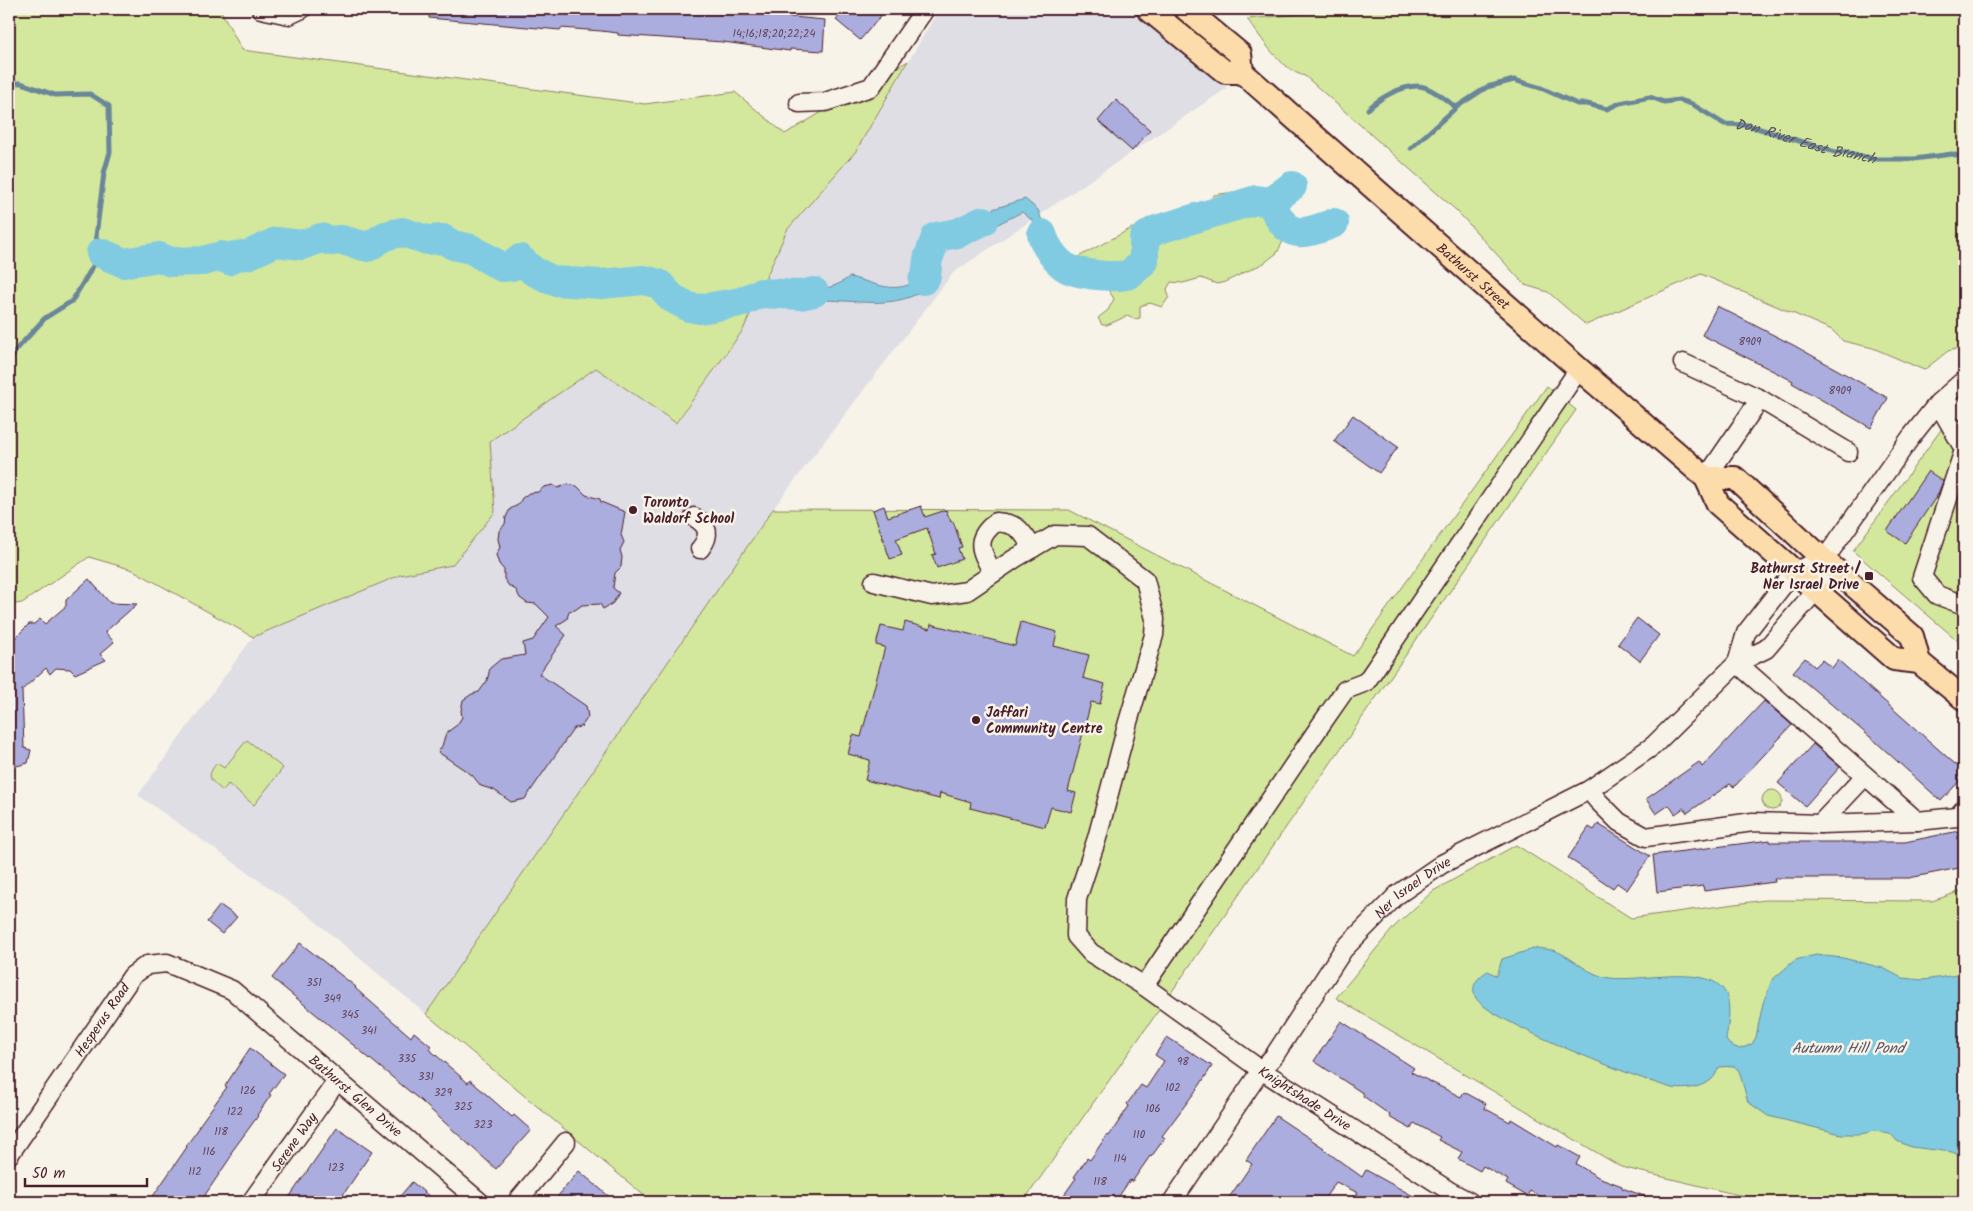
<svg xmlns="http://www.w3.org/2000/svg" width="1973" height="1211" font-family="Kalam,sans-serif">
<style>
.built{fill:#e0dee5}
.green{fill:#d3e89c;stroke:#8e8464}
.water{fill:#81cbe2;stroke:#6b8699}
.lines{fill:none;stroke-linecap:round;stroke-linejoin:round}
.stream{stroke:#6b8699;stroke-width:5}
.river{stroke:#81cbe2;stroke-width:30}
.building{fill:#abadde;stroke:#4a1f2b}
.minor-casing{stroke:#4a1f2b;stroke-width:21}
.major-casing{stroke:#4a1f2b;stroke-width:26}
.minor{stroke:#f7f3e8;stroke-width:18}
.major{stroke:#fddcac;stroke-width:22}
.poi-dot{fill:#4a1f2b;stroke:#f7f3e8;stroke-width:2}
.labels{text-anchor:middle;stroke-width:5;stroke-linejoin:round;paint-order:stroke}
.number-label{font-size:11px;fill:#624258}
.street-label{font-size:14px;fill:#4a1f2b;stroke:#f7f3e8}
.poi-label{font-size:14px;font-weight:bold;fill:#4a1f2b;stroke:#f7f3e8;text-anchor:start}
.water-label{font-size:15px;font-style:italic;fill:#5a5362;stroke:#f7f3e8}
</style>
<rect width="100%" height="100%" fill="#f7f3e8"/>
<filter id="ink" filterUnits="userSpaceOnUse"><feTurbulence type="fractalNoise" baseFrequency=".02" numOctaves="2"/><feDisplacementMap in="SourceGraphic" scale="10" xChannelSelector="R" yChannelSelector="G"/><feConvolveMatrix kernelMatrix="1 2 1 2 8 2 1 2 1" color-interpolation-filters="sRGB"/></filter>
<g filter="url(#ink)">
<!-- built -->
<path class="built" d="M939,9H1127L1227,88L953,273L773,509L426,1014L308,915L138,795L253,637L400,575L452,565L495,512L490,441L596,368L677,423L743,330L787,230L856,151Z"/>
<!-- green -->
<path class="green" d="M9,9H220L242,50L645,104L735,92L785,134L908,61L856,151L787,230L743,330L676,423L596,368L490,441L495,512L452,565L400,575L253,637L133,570L89,557L22,603L9,605Z
M1358,9H1964V347L1948,351L1924,370L1873,348L1843,341L1832,330L1701,274L1586,325L1548,292L1525,285L1457,211L1305,76C1280,70 1262,38 1247,19Z
M1247,190L1267,195L1285,192L1281,204L1283,215L1301,226L1314,227L1315,232L1313,236C1303,241 1293,237 1283,241L1277,253L1264,263L1225,282L1217,284L1201,278L1183,283L1171,282L1167,289L1169,297L1162,307L1150,303L1140,306V318L1134,319L1127,316L1107,325H1102L1098,318L1108,310L1114,299L1106,286V279L1063,273L1067,263L1132,228L1150,231L1156,226H1166L1190,211L1206,205L1214,195Z
M1547,386L1576,410L1159,1010L1023,1202H652L426,1014L773,509L1069,510L1353,656Z
M1964,406V646L1853,551L1951,416Z
M247,740L283,768L254,805L228,784L223,791C210,780 205,777 217,763L224,768Z
M1762 800a10 10 0 1 1 20 0a10 10 0 1 1-20 0Z
M1516,845L1631,918L1765,900L1932,901L1964,890V1202H1768L1621,1167L1336,998L1394,927L1433,891Z"/>
<!-- water -->
<path class="water" d="M1025,199L1038,210L1044,226L1045,234L1067,263L1063,273L1050,262L1039,240L1033,221L1022,212L998,224L942,248L932,270L929,286C898,312 854,299 816,300C801,300 792,303 777,301L773,296L780,287C793,293 822,291 836,285C841,283 846,279 850,277C878,284 896,296 921,278L923,265L922,252C932,241 944,239 949,225L961,228L974,221L980,213Z
M1536,948C1543,949 1552,949 1558,952C1576,960 1590,976 1610,978C1639,982 1702,965 1722,988C1733,999 1728,1026 1726,1040L1730,1045L1740,1049L1752,1044L1756,1037L1763,1003L1772,980L1795,960L1816,955L1843,958L1883,968L1902,978L1923,980L1964,974V1157L1952,1152L1911,1147L1897,1141L1890,1133L1874,1131L1861,1134H1841L1768,1116L1748,1102L1739,1071L1734,1066L1719,1067C1717,1071 1715,1077 1711,1080C1707,1083 1696,1088 1690,1088C1685,1089 1677,1089 1672,1088C1641,1080 1488,1021 1476,998C1469,986 1479,976 1488,971L1497,976L1502,959Z"/>
<g class="lines">
<!-- stream -->
<g class="stream">
<path d="M9,83H21L55,95L90,94L109,106L110,152L104,173L96,236L101,253L72,301L45,318L16,350L9,364"/>
<path d="M1368,109C1380,98 1400,86 1418,86C1429,86 1447,100 1455,107"/>
<path id="s1" d="M1411,148L1458,106L1487,87L1514,80L1541,88L1577,104H1587L1607,109L1620,103L1650,97L1664,102L1679,100L1692,104L1724,124L1747,125L1835,152H1845L1874,159H1914L1952,154L1964,158"/>
</g>
<!-- river -->
<path class="river" d="M1271,202C1287,240 1301,236 1334,223
M1042,234C1045,246 1056,262 1067,268C1078,274 1118,279 1129,274C1134,271 1140,265 1144,261V238L1156,230L1256,200L1271,202L1292,186
M101,253L124,263L159,257L171,262L203,261L222,256L229,260L235,256L248,255L276,242L302,245L321,238L331,241L341,240L368,247L385,236L402,232L427,240L443,239L453,245L471,249L502,267L512,266L520,259L533,271L554,281L601,284L644,280L659,284L672,298L689,307L700,309L741,302L761,293L800,295L814,292
M923,280L926,276L928,259L936,237L958,233L983,221"/>
</g>
<!-- building -->
<path class="building" d="M430,9H706L825,20L823,51L790,49V51L723,42L618,35V33L601,31L561,28L560,30L429,18Z
M845,9H887L860,40L836,20Z
M1116,100L1150,130L1132,151L1098,121Z
M1717,306L1795,346L1888,398L1871,428L1792,383L1793,381L1702,335Z
M1353,415L1398,447L1379,473L1334,441Z
M1928,471L1943,481L1938,494L1905,543L1887,531Z
M568,484L577,486L586,495L600,499L601,502L625,512L621,535L624,542L620,550L622,557L621,567L615,573L613,588L619,593L613,603L603,609L600,604L582,605L575,610L569,611L567,619L556,626L566,635L539,674L586,706L588,717L581,727L574,728L525,799L511,802L494,790L481,786L472,775L438,752L442,746L446,733L457,725L462,717L461,711L463,700L472,694L479,692L487,681L490,668L501,659L525,655L523,643L533,640L549,617L536,604L527,603L520,598L516,590L509,586L504,579V570L499,564L496,555L500,547L498,539L499,531L505,524L506,517L510,509L518,505L522,498L529,493L538,492L544,487L553,485L558,488Z
M884,506L888,517L921,506L925,517L946,510L951,522L953,521L962,547L958,548L962,559L937,568L932,555L936,554L927,528L896,539L902,555L890,559L873,510Z
M89,579L110,603L137,604L105,632L114,642L100,654L106,660L75,674L70,669L56,668L50,674L46,668L22,690L24,748L31,750L28,763L9,768V644L29,624H34L40,619L45,624L66,606V600Z
M1637,618L1659,635L1640,661L1618,644Z
M905,622L930,629L931,624L1015,646L1021,622L1057,632L1054,646L1089,655L1083,678L1105,684L1100,704L1091,702L1068,791L1076,793L1071,812L1051,807L1045,827L970,808L971,802L940,793L939,799L865,780L870,760L848,754L853,735L861,737L885,647L876,645L881,626L903,631Z
M1805,658L1815,667L1822,660L1832,668L1838,660L1964,772V776L1941,801L1876,742L1793,672Z
M1764,701L1792,725L1734,787L1730,784L1687,813L1684,808L1675,814L1669,805L1656,814L1646,799L1699,762L1702,767Z
M1813,744L1840,767L1805,806L1778,783Z
M1598,824L1650,856L1627,890L1617,883L1613,888L1568,858L1589,827L1594,830Z
M1964,830V867L1909,878H1774L1775,882L1704,891L1703,886L1657,892L1653,855L1770,840V842H1905Z
M220,905L237,917L222,934L207,922Z
M300,943L356,987L355,988L411,1037L414,1032L431,1046L429,1049L468,1083L470,1080L512,1117L514,1115L531,1130L496,1169L421,1101L272,978Z
M1341,1021L1414,1068L1411,1072L1461,1097L1464,1092L1486,1104L1484,1108L1510,1122L1511,1119L1557,1147L1558,1145L1580,1157L1576,1164L1598,1177L1622,1186V1188L1658,1201L1657,1202H1551L1530,1191L1527,1196L1506,1184L1508,1180L1483,1166L1480,1171L1458,1159L1462,1152L1438,1140L1440,1137L1414,1123L1411,1129L1389,1117L1390,1115L1363,1096L1364,1094L1314,1061Z
M1167,1037L1212,1066L1200,1085L1162,1136L1165,1138L1151,1157L1150,1156L1132,1182L1130,1180L1115,1202H1059L1076,1178L1074,1177L1087,1158L1090,1160L1107,1135L1109,1136L1129,1106L1127,1104L1141,1085L1146,1088L1164,1061L1155,1055Z
M250,1048L284,1074L269,1094L271,1095L257,1115L258,1116L230,1154L232,1155L205,1195L215,1202H149L187,1147L186,1146L199,1128L198,1127L227,1087L225,1086Z
M1276,1116L1324,1148L1323,1149L1362,1177L1366,1170L1424,1202H1352L1358,1193L1336,1182L1322,1202H1226L1252,1164L1246,1160Z
M337,1128L372,1152L345,1192L338,1202H286Z
M579,1171L605,1193L615,1202H553Z
M412,1182L436,1202H395Z"/>
<g class="lines">
<defs>
<g id="minor">
<path d="M261,9L289,15L302,9"/>
<path d="M799,103L825,102L871,87L925,9"/>
<path d="M1683,363L1760,399L1848,452"/>
<path d="M1964,380L1938,403L1964,449"/>
<path d="M1964,450L1922,577L1937,595L1964,605"/>
<path d="M1706,478L1760,399"/>
<path d="M694,517C709,526 711,535 700,549"/>
<path d="M993,573C981,551 973,540 996,522C1019,524 1020,529 1033,548"/>
<path id="s2" d="M874,582L932,596L967,591L1014,559L1055,535L1088,536L1145,580L1155,619L1154,635L1128,722L1097,838L1077,899L1076,936L1091,953L1144,986L1261,1070L1451,1192L1470,1202"/>
<path d="M1737,663L1917,821"/>
<path d="M1737,663L1746,633L1794,571L1824,560"/>
<path d="M1589,790L1598,801L1619,822L1646,837L1753,822L1820,824L1917,821L1957,817L1964,809"/>
<path d="M1820,824L1865,776"/>
<path d="M1144,986L1320,726L1345,690L1366,682L1579,369"/>
<path id="s3" d="M9,1155L132,976L147,965L167,963L232,990L480,1202"/>
<path id="s4" d="M251,1202L337,1081"/>
<path d="M517,1202L566,1142"/>
<path id="s5" d="M1172,1202L1261,1070L1274,1056L1343,950L1397,895L1442,864L1589,790L1653,746L1737,663L1766,649L1816,590L1824,560L1911,437L1938,403L1964,411"/>
</g>
<g id="major">
<path id="s6" d="M1148,9L1225,72H1242L1579,369L1706,478L1718,504L1894,659L1919,662L1964,699"/>
<path d="M1186,9L1240,54L1242,72"/>
<path d="M1706,478H1735L1824,560L1912,636L1919,662"/>
</g>
</defs>
<!-- minor casing -->
<use href="#minor" class="minor-casing"/>
<!-- major casing -->
<use href="#major" class="major-casing"/>
<!-- minor -->
<use href="#minor" class="minor"/>
<!-- major -->
<use href="#major" class="major"/>
</g>
</g>
<!-- markers -->
<g class="poi-dot">
<circle cx="633" cy="510" r="5"/>
<rect x="1864" y="571" width="10" height="10" rx="2.5"/>
<circle cx="976" cy="720" r="5"/>
</g>
<g class="labels">
<!-- number labels -->
<g class="number-label">
<text x="774" y="37">14;16;18;20;22;24</text>
<text x="1750" y="345">8909</text>
<text x="1840" y="394">8909</text>
<text x="314" y="986">351</text>
<text x="332" y="1002">349</text>
<text x="350" y="1018">345</text>
<text x="369" y="1034">341</text>
<text x="407" y="1062">335</text>
<text x="1183" y="1065">98</text>
<text x="426" y="1080">331</text>
<text x="1173" y="1091">102</text>
<text x="248" y="1094">126</text>
<text x="443" y="1096">329</text>
<text x="463" y="1110">325</text>
<text x="1153" y="1112">106</text>
<text x="235" y="1115">122</text>
<text x="483" y="1128">323</text>
<text x="221" y="1135">118</text>
<text x="1139" y="1138">110</text>
<text x="209" y="1155">116</text>
<text x="1120" y="1162">114</text>
<text x="336" y="1171">123</text>
<text x="195" y="1175">112</text>
<text x="1100" y="1185">118</text>
</g>
<!-- street labels -->
<g class="street-label">
<text dy="5" stroke="none"><textPath href="#s6" startOffset="425">Bathurst Street</textPath></text>
<text dy="5" stroke="none"><textPath href="#s5" startOffset="399">Ner Israel Drive</textPath></text>
<text dy="5" stroke="none"><textPath href="#s3" startOffset="164">Hesperus Road</textPath></text>
<text dy="5" stroke="none"><textPath href="#s3" startOffset="489">Bathurst Glen Drive</textPath></text>
<text dy="5" stroke="none"><textPath href="#s2" startOffset="954">Knightshade Drive</textPath></text>
<text dy="5" stroke="none"><textPath href="#s4" startOffset="74">Serene Way</textPath></text>
</g>
<!-- poi labels -->
<g class="poi-label">
<text x="643" y="507">Toronto<tspan x="643" dy="16">Waldorf School</tspan></text>
<text x="1859" y="573" text-anchor="end">Bathurst Street /<tspan x="1859" dy="16">Ner Israel Drive</tspan></text>
<text x="986" y="717">Jaffari<tspan x="986" dy="16">Community Centre</tspan></text>
</g>
<!-- water labels -->
<g class="water-label">
<text dy="5" stroke="none"><textPath href="#s1" startOffset="434">Don River East Branch</textPath></text>
<text x="1848" y="1053">Autumn Hill Pond</text>
</g>
</g>
<!-- margin -->
<rect width="1973" height="1211" fill="none" stroke="#f7f3e8" stroke-width="30"/>
<rect x="15" y="15" width="1943" height="1181" fill="none" stroke="#4a1f2b" stroke-width="2" filter="url(#ink)"/>
<!-- scale -->
<path d="M25 1178v8h122v-8" fill="none" stroke="#4a1f2b" stroke-width="2.5"/>
<text x="32" y="1178" font-size="15" fill="#4a1f2b" stroke="#f7f3e8" stroke-width="4" paint-order="stroke">50 m</text>
</svg>
